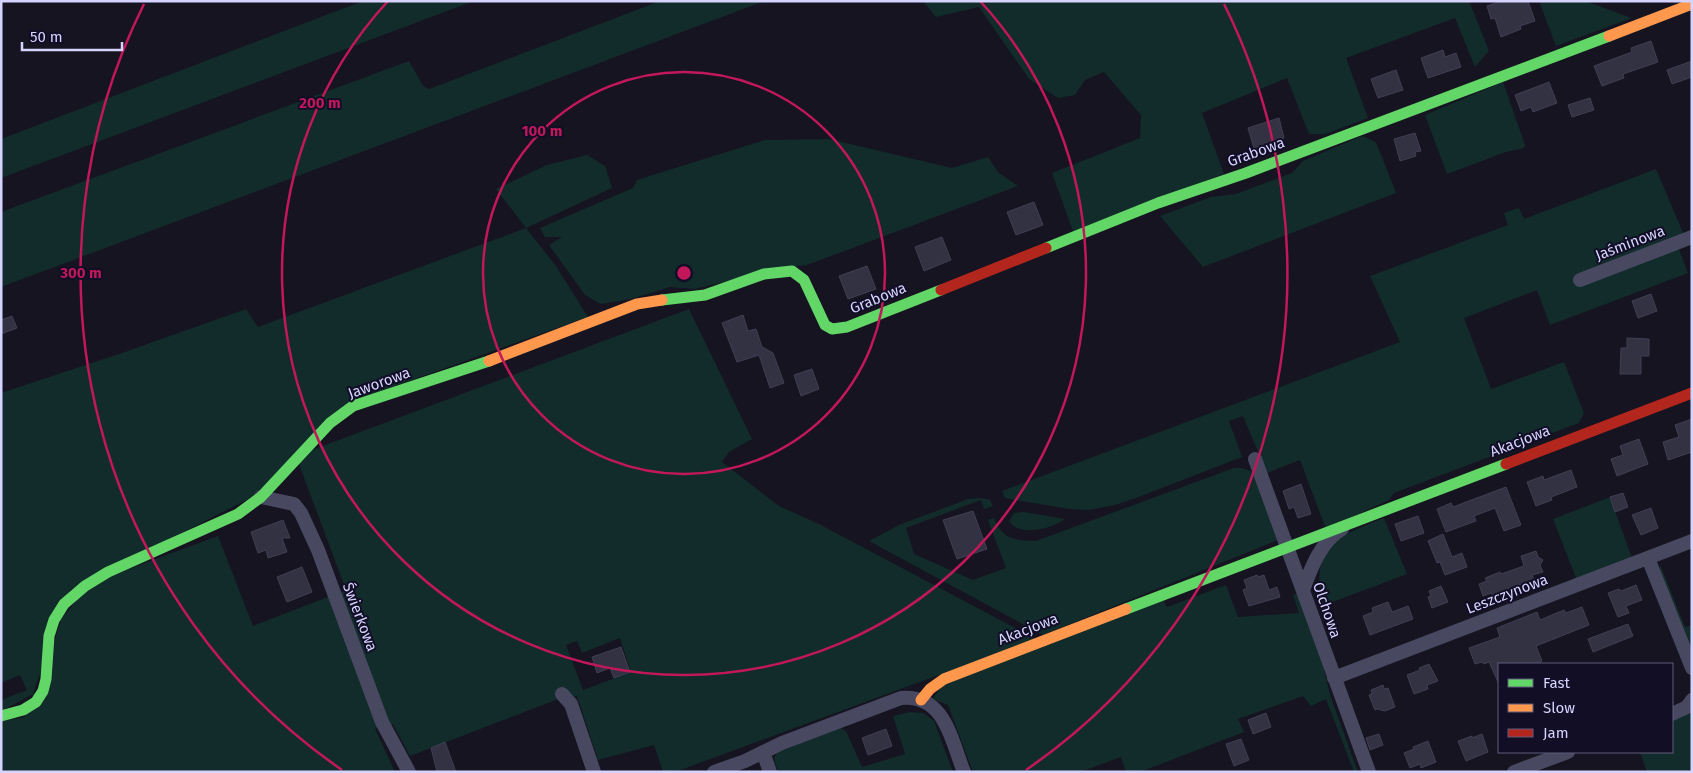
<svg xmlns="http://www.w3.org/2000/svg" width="1693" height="773" font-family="'Fira Sans',sans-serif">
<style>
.green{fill:#122c2b;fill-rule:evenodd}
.building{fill:#333242;stroke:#413e54}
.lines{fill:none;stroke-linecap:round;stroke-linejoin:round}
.street{stroke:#484961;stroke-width:14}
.fast{stroke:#63d668;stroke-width:11}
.slow{stroke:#ff974d;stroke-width:11}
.jam{stroke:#b3261e;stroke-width:11}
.ring{fill:none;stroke:#c2185b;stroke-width:2.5}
.labels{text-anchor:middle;stroke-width:4;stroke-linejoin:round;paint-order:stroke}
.street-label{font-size:15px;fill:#d6d3ff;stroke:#110e26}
.centre{fill:#c2185b;stroke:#110e26;stroke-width:2.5}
.ring-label{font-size:15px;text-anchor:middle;font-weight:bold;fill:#c2185b;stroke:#110e26;stroke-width:4;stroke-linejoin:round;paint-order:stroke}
</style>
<rect width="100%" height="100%" fill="#151420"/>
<!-- green -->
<path class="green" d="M363,1H474L1,178V139Z
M660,1H765L1,287V212L409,61L423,86L429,89Z
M923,1H1469L1489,51L1475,67L1455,18L1346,58L1368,118L1325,134H1309L1287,78L1202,113L1224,174L1073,231L1052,173L1140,138L1141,115L1104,72L1085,80L1075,95L1058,98L1029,79L979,7L936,17Z
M1539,1H1585L1632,18L1556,46Z
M1503,82L1525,145L1524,148L1506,152L1447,174L1425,115Z
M1362,136L1376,142L1396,193L1203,267L1160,216L1211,197L1236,194L1292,173L1303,161Z
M829,139L952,168L988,157L998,172L1018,186L807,265L787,267L695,289L670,287L631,299L601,304L585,295L549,245L562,237H545L540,228L633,188L637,180L765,140Z
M587,155L605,166L612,188L526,228L556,266L588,317L356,400L252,497L70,590L39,691L1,711V700L27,690L20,675L1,683V393L125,352L246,309L258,327L526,228L496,189L547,165Z
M1656,169L1684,235L1675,239L1688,273L1550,325L1537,290L1464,318L1491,389L1564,362L1584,413L1579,423L1394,493L1389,500L1326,529L1300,460L1267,473L1243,416L1229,421L1242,457L1136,498L1115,505L1089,510L1069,509L1005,498L1002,491L1400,342L1370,276L1508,225L1504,213L1519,208L1524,219Z
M689,309L752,439L729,452L722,462L779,506L819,524L1036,639L675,772H663L654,745L598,760L577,696L561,698L410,756L393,724L375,729L395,772H1V721L25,717L57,624L81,595L104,578L218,536L253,626L346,590L296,456ZM620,638L631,672L583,690L566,645L577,641L582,653Z
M1234,468H1242L1253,472L1283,538L1043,635L869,541L899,525L968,499L980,498L990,500L993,506L984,509L981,500L906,528L914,554L973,580L1006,568L988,520L994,518C1002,539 1015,541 1036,541Z
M1610,497L1632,558L1576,578L1553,519Z
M1024,512L1065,519C1052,529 1019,537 1009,521L1014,513Z
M1384,518L1407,574L1322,606C1311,546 1335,537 1384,518Z
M1660,564L1685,627L1692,625V657L1660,572Z
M1226,585L1238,617L1299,613L1293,595L1301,592L1320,652L1330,695L1358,772H1354L1326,699L1311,706L1303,696L1238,719L1244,732L1140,772H1126L1121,757L1080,772H973L948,705L933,699L942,685L1163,599L1167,607Z
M1692,711V770L1687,772H1647L1640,752H1672V719Z
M910,712L923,713L934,721L953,772H778L774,758L777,753L838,727L846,731L862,767L905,754L893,716Z"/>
<!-- building -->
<path class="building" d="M1501,1H1528L1535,21L1520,26L1521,29L1501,37L1495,18L1491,19L1487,6Z
M1651,41L1658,62L1623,74L1624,78L1602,86L1594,66L1632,52L1631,48Z
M1443,50L1445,57L1456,53L1461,67L1428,78L1421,58Z
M1692,61V77L1672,84L1667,70Z
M1396,70L1403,90L1378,98L1371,79Z
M1549,82L1557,103L1533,112L1531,107L1521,111L1515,95Z
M1590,98L1594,110L1572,117L1568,105Z
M1279,118L1284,138L1254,148L1248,128Z
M1415,133L1421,151L1415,152L1416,156L1400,161L1394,139Z
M1034,202L1043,225L1016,235L1007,212Z
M942,237L951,260L924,271L915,247Z
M867,266L876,289L848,299L839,276Z
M1651,294L1657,311L1638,318L1632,301Z
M743,315L748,331L756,329L762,347L773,353L784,383L770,388L759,355L737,362L722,323Z
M12,316L17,328L1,334V320Z
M1627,338L1649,339V356H1641V374H1620L1621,348H1627Z
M812,369L819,389L801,396L794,375Z
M1692,419V452L1668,460L1663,442L1679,437L1675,425Z
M1639,439L1648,464L1617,476L1611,459L1623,455L1620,446Z
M1571,470L1577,487L1551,497L1552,500L1536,506L1527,482L1543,476L1544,480Z
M1301,484L1311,514L1298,518L1294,507L1289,509L1283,491Z
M1506,487L1521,525L1504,531L1495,508L1474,516L1476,521L1446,532L1437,509L1451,503L1453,507Z
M1623,493L1628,507L1615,512L1610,497Z
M1651,508L1658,528L1641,535L1632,515Z
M973,511L987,549L957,559L943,520Z
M1418,516L1424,533L1401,541L1395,524Z
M283,520L290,538H282L287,552L268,558L266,550L258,553L251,532Z
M1443,534L1452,557L1462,553L1467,567L1445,575L1440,562L1437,563L1428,541Z
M1536,551L1538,557L1543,560L1540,565L1543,572L1532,575L1534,580L1506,590L1507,591L1493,597L1491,593L1483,596L1479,584L1487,581L1485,578L1500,572L1501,574L1524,566L1521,556Z
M302,567L312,592L287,602L277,577Z
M1257,575L1258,577L1264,575L1269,590L1277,587L1280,597L1249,606L1243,590L1247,588L1244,580Z
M1636,585L1642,600L1626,606L1629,613L1618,617L1608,593L1619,589L1621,591Z
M1441,586L1448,602L1432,608L1428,597L1431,596L1429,591Z
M1388,602L1392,612L1408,606L1413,619L1370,635L1363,616L1373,612L1372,608Z
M1582,607L1589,625L1536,646L1542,661L1535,664H1499V684L1489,662L1484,664L1482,662L1475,664L1469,648L1500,637L1497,628L1537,612L1540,620L1564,610L1566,613Z
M1628,624L1633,636L1593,652L1588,639Z
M621,647L630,672L614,678L610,668L597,673L592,657Z
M1429,664L1438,681L1427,685L1428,689L1414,694L1407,675L1420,670L1419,668Z
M1383,685L1384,689L1388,688L1395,707L1385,711L1377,709L1375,710L1369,695L1372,694L1371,690Z
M1266,713L1271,727L1253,734L1248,720Z
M886,729L892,746L868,755L862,738Z
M1379,734L1383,745L1370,750L1366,738Z
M1482,734L1488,752L1466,761L1458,741L1472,736V738Z
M1241,739L1249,760L1234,766L1226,744Z
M1428,741L1436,762L1421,768L1420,764L1410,768L1404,753L1414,749L1413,747Z
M445,742L456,772H437L431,748Z"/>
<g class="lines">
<!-- street -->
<path class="street" d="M1580,280L1692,237
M1255,459L1369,772
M261,497L294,504L301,513L318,550L382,722L409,772
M1648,558L1692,668
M1303,590C1311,568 1321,541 1342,529
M1334,678L1692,541
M562,694L571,704L594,772
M1672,714L1687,707L1692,700
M763,752L770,772
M714,772L745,761L782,743L901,698C945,694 951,740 964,772
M1514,772L1568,752"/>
<!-- fast -->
<path class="fast" d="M1046,248L1158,203L1246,173L1609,36
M662,300L705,295L764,274L792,271L804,280L825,325L832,329L847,327L941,290
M1126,609L1506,464
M1,716L23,710L36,702L43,691L46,679L49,636L54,620L64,604L85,586L108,572L238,514L261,497L330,423L353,406L489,361"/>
<!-- slow -->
<path class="slow" d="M1609,36L1692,4
M489,361L637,304L662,300
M921,700L930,689L944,679L1126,609"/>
<!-- jam -->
<path class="jam" d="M941,290L1046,248
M1506,464L1692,393"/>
</g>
<!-- distance rings -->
<g class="ring">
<circle cx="684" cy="273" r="201"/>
<path d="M980 1A402 402 0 1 1 388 1"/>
<path d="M342 770A603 603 0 0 1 144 4M1224 4A603 603 0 0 1 1026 770"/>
</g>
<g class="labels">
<!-- street labels -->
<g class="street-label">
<text transform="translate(1256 152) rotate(-20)" y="5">Grabowa</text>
<text transform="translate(1630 243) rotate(-21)" y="5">Jaśminowa</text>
<text transform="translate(878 298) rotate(-22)" y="5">Grabowa</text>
<text transform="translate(379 383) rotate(-20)" y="5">Jaworowa</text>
<text transform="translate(1520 441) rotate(-21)" y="5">Akacjowa</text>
<text transform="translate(1507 594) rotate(-21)" y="5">Leszczynowa</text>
<text transform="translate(1327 610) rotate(71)" y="5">Olchowa</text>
<text transform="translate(360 617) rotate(69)" y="5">Świerkowa</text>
<text transform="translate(1028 629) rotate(-21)" y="5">Akacjowa</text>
</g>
</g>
<circle cx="684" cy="273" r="8" class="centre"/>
<g class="ring-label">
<text x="320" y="108">200 m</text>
<text x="542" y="136">100 m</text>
<text x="81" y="278">300 m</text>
</g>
<!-- border -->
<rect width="1693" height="773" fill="none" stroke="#d6d3ff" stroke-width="5"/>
<!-- legend -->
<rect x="1498" y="663" width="175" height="90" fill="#110e26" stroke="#605d7d"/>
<rect x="1508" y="679" width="25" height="8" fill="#63d668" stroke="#605d7d"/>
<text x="1543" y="688" font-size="15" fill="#d6d3ff">Fast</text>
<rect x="1508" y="704" width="25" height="8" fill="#ff974d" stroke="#605d7d"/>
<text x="1543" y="713" font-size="15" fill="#d6d3ff">Slow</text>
<rect x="1508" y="729" width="25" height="8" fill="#b3261e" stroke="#605d7d"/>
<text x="1543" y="738" font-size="15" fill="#d6d3ff">Jam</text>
<!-- scale -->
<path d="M22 42v8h100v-8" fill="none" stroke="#d6d3ff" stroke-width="2.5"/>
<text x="30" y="42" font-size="15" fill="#d6d3ff" stroke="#110e26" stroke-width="4" paint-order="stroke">50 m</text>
</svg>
